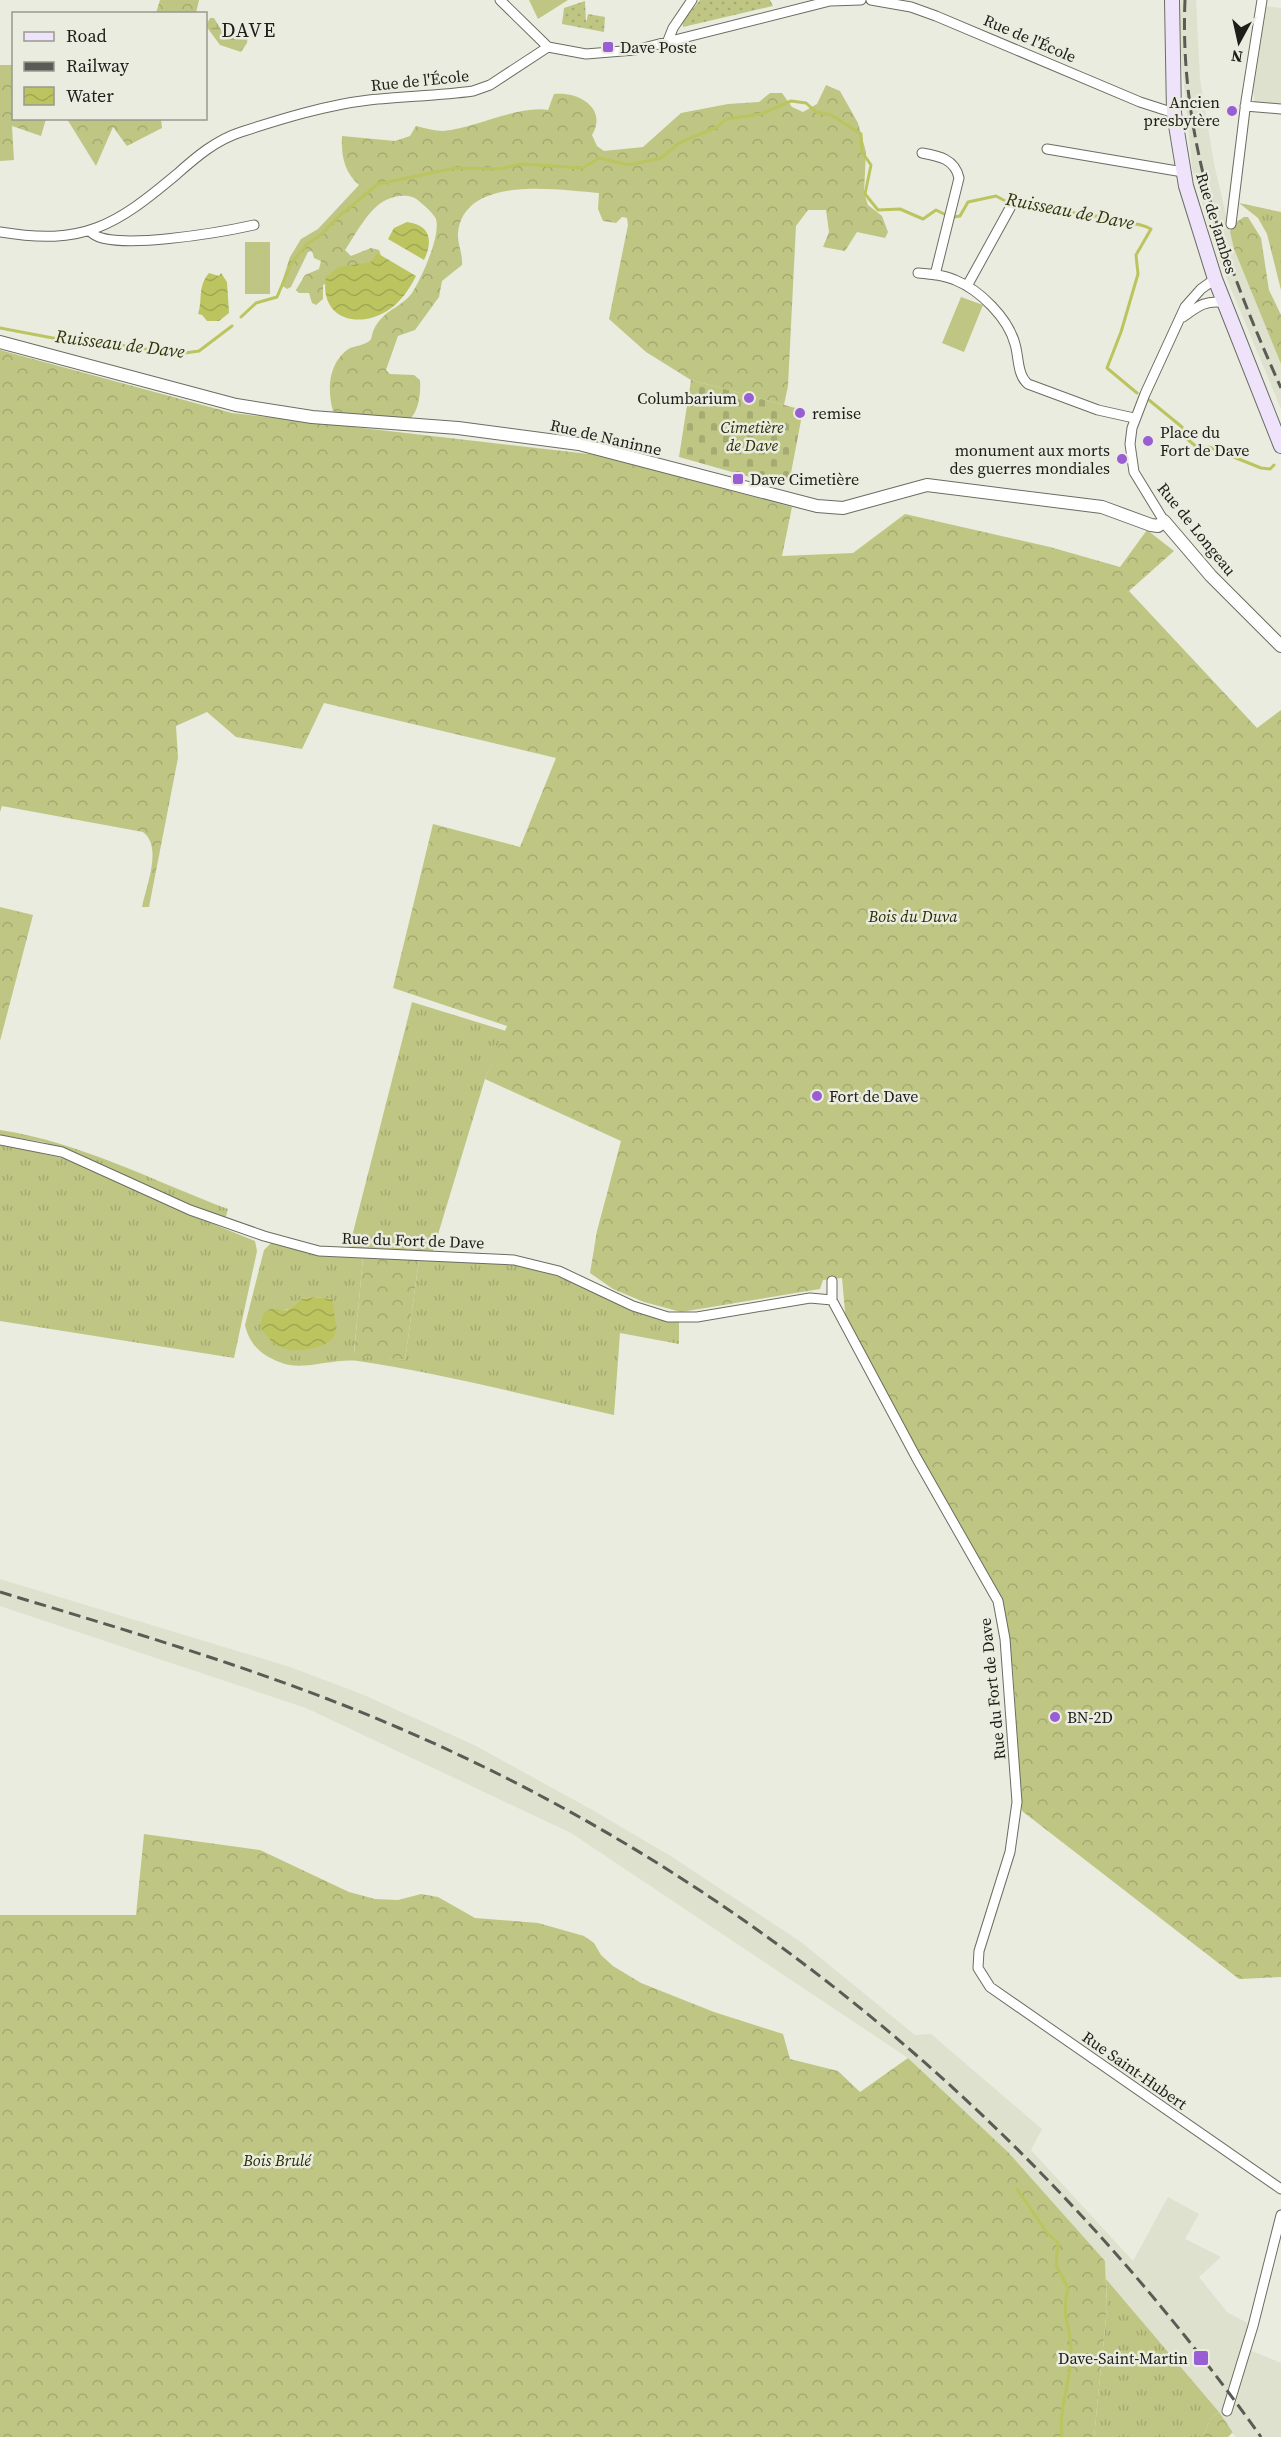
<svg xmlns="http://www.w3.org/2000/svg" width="1281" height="2437" font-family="'Source Serif 4',serif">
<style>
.built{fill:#dee1cd}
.grass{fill:url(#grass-tufts);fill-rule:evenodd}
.forest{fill:url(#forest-crowns)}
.wetland{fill:url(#wetland-marsh)}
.cemetery{fill:url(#cemetery-stones)}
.park{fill:url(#park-dots)}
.pitch{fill:#bfc683}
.water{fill:url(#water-waves)}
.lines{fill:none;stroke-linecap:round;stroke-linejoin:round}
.stream{stroke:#bcc45f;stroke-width:3}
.minor-casing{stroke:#6b6d62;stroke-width:11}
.tertiary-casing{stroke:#6b6d62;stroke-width:14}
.secondary-casing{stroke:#6b6d62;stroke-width:16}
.minor{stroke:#fff;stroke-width:9}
.tertiary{stroke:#fff;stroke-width:12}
.secondary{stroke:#efe3fc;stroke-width:14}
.rail{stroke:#5a5b54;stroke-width:3;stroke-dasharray:12 6;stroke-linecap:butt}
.poi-dot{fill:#995dd4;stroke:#eaecdf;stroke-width:2}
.labels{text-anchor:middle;stroke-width:5;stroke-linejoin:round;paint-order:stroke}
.street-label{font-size:16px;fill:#1d1d19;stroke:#eaecdf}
.poi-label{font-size:16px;fill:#1d1d19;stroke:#eaecdf;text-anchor:start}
.park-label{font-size:16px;font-style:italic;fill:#2b2e02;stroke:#eaecdf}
.water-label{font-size:18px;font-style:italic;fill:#313408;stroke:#eaecdf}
.quarter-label{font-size:20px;letter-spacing:1.5px;fill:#1d1d19;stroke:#eaecdf}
</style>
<defs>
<pattern id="grass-tufts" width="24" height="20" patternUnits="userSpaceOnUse" patternTransform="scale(1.5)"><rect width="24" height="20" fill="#bfc683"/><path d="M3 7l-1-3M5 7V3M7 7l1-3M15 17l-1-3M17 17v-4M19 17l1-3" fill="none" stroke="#a4aa71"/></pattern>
<pattern id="forest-crowns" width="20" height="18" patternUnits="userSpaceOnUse" patternTransform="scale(1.5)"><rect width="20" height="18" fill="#bfc683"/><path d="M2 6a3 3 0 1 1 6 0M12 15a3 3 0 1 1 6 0" fill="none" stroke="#a4aa71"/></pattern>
<pattern id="wetland-marsh" width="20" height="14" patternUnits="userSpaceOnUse" patternTransform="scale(1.5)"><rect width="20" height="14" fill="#bfc683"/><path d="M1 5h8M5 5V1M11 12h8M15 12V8" fill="none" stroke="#a4aa71"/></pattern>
<pattern id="cemetery-stones" width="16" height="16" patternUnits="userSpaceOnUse" patternTransform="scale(1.5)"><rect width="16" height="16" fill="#bfc683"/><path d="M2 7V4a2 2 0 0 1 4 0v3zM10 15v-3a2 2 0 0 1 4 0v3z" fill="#a4aa71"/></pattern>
<pattern id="park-dots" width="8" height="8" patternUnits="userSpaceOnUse" patternTransform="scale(1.5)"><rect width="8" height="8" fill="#bfc683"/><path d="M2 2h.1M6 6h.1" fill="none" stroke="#a4aa71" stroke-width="1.8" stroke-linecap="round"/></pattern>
<pattern id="water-waves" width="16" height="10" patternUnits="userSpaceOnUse" patternTransform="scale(1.5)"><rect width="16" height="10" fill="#bcc45f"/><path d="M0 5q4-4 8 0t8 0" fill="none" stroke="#a1a852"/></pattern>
</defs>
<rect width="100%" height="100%" fill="#eaecdf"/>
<!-- built -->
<path class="built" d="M1181,0H1196L1200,79L1214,164L1234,249L1281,364V409L1219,260L1192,168L1179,33Z
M1264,6L1281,8V105L1255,102L1253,91Z
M0,1579L290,1667L364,1695L476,1746L587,1807L669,1855L801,1942L915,2035L931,2034L1042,2129L1031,2150L1133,2261L1168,2197L1199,2214L1185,2239L1221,2257L1199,2277L1227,2312L1253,2326L1247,2349L1281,2363V2437H1236L1219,2412L1106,2279L1105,2261L1009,2153L908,2058L571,1833L306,1708L0,1606Z"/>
<!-- grass -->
<path class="grass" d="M1239,203L1281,212V290L1267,234L1258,218Z
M412,1002L506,1031L485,1079L433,1251L349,1248Z
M0,1130C80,1142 153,1181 228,1209L225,1220L72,1152L43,1142L0,1135Z
M0,1144L71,1160L191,1215L255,1241L257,1251L234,1358L0,1321Z
M271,1243L303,1251L363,1257L354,1354L405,1360L419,1260C460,1261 502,1259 542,1271C589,1285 630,1314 679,1322V1344L620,1333L614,1415C529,1396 444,1374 358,1361C336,1358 305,1370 285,1364C264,1357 250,1347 245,1325L264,1250ZM313,1297L333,1299L332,1312L281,1311L292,1308L300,1299Z
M1106,2279L1219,2412L1210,2419L1203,2437H1094L1107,2308Z"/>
<!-- forest -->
<path class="forest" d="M160,0H199L196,13H156Z
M0,65H13L14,118L46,119L41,136L12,126L14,160L0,161Z
M826,85L840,91L858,123L866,152L864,193L868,205L882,216L888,232L885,238L857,232L845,251L823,247L829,232L826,210H808L796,226L788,386L784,405L691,380L646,352L609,319L628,225L627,218L622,217L616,223L603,221L598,209L599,193C559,190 464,174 458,233C457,243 463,254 462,265L442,281L439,297L415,330L398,336L386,370L390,374L414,375L420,380C421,393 419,410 410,419L338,414L333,411C327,390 328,362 350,348C383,340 364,339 380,320C389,309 403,305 412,293C421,279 441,236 436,219C433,213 425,206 420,202C412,193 396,195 386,200C368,209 356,234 345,250L351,256L371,248L379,250L383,261L323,285V299L316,305L312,303L309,293H299L296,290L305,275L319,269L321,261L314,258L312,251L308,252L291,287L287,289L281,285L290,257L301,239L318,229L359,185C344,172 341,155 342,136L395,141L410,136L416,126C425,128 435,131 443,131C477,128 518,105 548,110L554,94C578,91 608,108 592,135L597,146L604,151L643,147L681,113L728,104L759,102L770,93H782L792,107L803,112L817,104Z
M67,119H161L162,128L127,146L113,127L96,166Z
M1244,217H1248L1261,238L1269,290L1281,315V364L1234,249L1230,232L1232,225Z
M0,350L232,413L598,455L792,507L782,556L853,553L905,514L1050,547L1120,567L1147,530L1174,551L1129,591L1257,728L1281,710V1977L1239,1979L1022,1811L1013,1671L1002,1601L846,1323L842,1278L823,1280L820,1289L681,1312L644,1302L613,1289L590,1273L597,1231L621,1141L485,1079L507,1026L393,988L433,824L520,847L556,758L324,703L302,749L236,737L207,712L176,726L178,758L149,907H142C146,886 163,847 143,832L2,806L0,812Z
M0,907L33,915L0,1041Z
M363,1257L419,1260L405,1360L354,1355Z
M144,1834L260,1850L349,1892L375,1899L398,1900L421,1894L438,1897L475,1918L538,1923L584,1936L594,1943L601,1955L613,1966L641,1983L714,2012L783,2034L790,2059L838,2071L860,2092L908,2058L1009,2153L1105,2261L1107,2308L1094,2437H0V1915H136Z
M1219,2412L1236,2437L1233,2432L1228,2437H1203L1210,2419Z"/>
<!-- wetland -->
<path class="wetland" d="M210,18H214L223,33L241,32L248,35L247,43L241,52L220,45L206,26Z"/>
<!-- cemetery -->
<path class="cemetery" d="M691,380L803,410L790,478L775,484L679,457Z"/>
<!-- park -->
<path class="park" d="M700,0H770L773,6L683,27L682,22Z
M585,1L586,23L588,14L605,17L604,32L562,24L564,8Z"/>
<!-- pitch -->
<path class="pitch" d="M529,0H568L538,19Z
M245,242H270V294H245Z
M961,297L983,305L964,352L942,343Z"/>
<!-- water -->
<path class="water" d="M407,222C431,225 433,241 424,260L388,239L394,228Z
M377,253L416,276C409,290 400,303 387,311C356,330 319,317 326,277L339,267L371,262Z
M209,273L219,276L221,273L227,282L229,313L219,321H207L202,315L198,314C203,301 197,287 209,273Z
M313,1297L333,1299C332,1310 339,1326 334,1336C329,1344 319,1347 310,1349C286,1353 271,1347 260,1325L264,1313L272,1308C285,1313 291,1310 300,1299Z"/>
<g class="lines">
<!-- stream -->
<path class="stream" d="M954,217L960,216L968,202L996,196L1009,203L1102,217C1118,224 1134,220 1151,229L1136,255L1138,274L1121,332L1107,368L1137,393
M241,317L256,303L277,297L291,264L307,244L322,234L337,218L378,184L455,168L500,169L521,164L583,168L599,158L629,165L661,158L679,143L717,127L726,119L761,114L791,101L806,103L816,112L831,115L861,134L862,152L871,165L865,194L878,210L900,209L923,219L936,210L948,216
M0,328L74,342L113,344L178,354L199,351L232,326
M1149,400L1182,427L1181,434L1198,448L1209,447L1261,468L1270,469L1274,465
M1017,2189L1048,2234L1058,2243L1056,2265L1068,2288C1060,2319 1072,2326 1071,2353C1071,2382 1058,2408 1062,2437"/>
<defs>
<path id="minor" d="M500,0L548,47
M871,0L911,7L936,16L1140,102L1174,113
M667,43L673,28L692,0
M1245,106L1281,109
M1047,149L1183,172
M922,153C939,156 955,159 959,178L935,275
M1231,224L1246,101L1262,0
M0,232C84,246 115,226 177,174C196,157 216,140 241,132C281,119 326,105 369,100C403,96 438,96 473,91L490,85L548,47L586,54L635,50L830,1L861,0
M91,232C108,253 227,231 254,225
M918,273C931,274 944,275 955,280C980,290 1008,318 1015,344C1019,357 1017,375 1028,384L1098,410L1134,418
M967,286L1010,208
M1183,317C1198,306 1207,299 1226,303
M1164,521L1134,472L1130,444L1132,428L1145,394L1185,307L1201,289L1215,279
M0,1140L62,1152L190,1210L264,1236L319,1251L514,1260L559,1271L633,1306L668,1317H697L810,1298L832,1300L916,1457L998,1601L1005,1639L1017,1802L1010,1852L979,1951L978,1968L990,1987L1281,2189
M832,1281V1300
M1227,2411L1253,2326L1281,2215"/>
<path id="tertiary" d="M0,342L236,405L312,417L458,428L579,444L817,506L843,508L927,485L1102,507L1151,525L1158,526L1164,521L1211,576L1281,646"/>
<path id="secondary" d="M1172,0L1174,113L1186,186L1215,279L1281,446"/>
</defs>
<!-- minor casing -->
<use href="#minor" class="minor-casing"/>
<!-- tertiary casing -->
<use href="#tertiary" class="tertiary-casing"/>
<!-- secondary casing -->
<use href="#secondary" class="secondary-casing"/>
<!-- minor -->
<use href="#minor" class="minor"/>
<!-- tertiary -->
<use href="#tertiary" class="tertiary"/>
<!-- secondary -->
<use href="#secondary" class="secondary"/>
<!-- rail -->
<path class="rail" d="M1185,0C1179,139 1225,263 1281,388
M0,1592C135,1633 269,1672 399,1728C747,1877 1043,2130 1261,2437"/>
</g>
<!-- markers -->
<g class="poi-dot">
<rect x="602" y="41" width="12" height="12" rx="3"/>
<circle cx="1232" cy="111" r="6"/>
<circle cx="749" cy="398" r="6"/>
<circle cx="800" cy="413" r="6"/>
<circle cx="1148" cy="441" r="6"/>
<circle cx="1122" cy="459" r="6"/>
<rect x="732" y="473" width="12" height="12" rx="3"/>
<circle cx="817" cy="1096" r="6"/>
<circle cx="1055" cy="1717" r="6"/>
<rect x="1193" y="2350" width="16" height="16" rx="3"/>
</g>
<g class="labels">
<!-- street labels -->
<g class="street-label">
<text transform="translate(1030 38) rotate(23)" y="6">Rue de l'École</text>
<text transform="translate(420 80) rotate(-6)" y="6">Rue de l'École</text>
<text transform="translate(1217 223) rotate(73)" y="6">Rue de Jambes</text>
<text transform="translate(606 437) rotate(13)" y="6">Rue de Naninne</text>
<text transform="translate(1197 529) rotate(51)" y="6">Rue de Longeau</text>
<text transform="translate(413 1240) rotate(2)" y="6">Rue du Fort de Dave</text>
<text transform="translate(992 1689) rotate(-96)" y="6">Rue du Fort de Dave</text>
<text transform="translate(1135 2070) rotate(35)" y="6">Rue Saint-Hubert</text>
</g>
<!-- poi labels -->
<g class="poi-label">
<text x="620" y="53">Dave Poste</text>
<text x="1220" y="108" text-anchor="end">Ancien<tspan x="1220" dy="18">presbytère</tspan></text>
<text x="737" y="404" text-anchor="end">Columbarium</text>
<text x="812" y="419">remise</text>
<text x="1160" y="438">Place du<tspan x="1160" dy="18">Fort de Dave</tspan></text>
<text x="1110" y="456" text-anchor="end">monument aux morts<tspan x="1110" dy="18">des guerres mondiales</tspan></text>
<text x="750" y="485">Dave Cimetière</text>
<text x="829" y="1102">Fort de Dave</text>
<text x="1067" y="1723">BN-2D</text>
<text x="1188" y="2364" text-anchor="end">Dave-Saint-Martin</text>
</g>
<!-- park labels -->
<g class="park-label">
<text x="752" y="433">Cimetière<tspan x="752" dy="18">de Dave</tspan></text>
<text x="913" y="922">Bois du Duva</text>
<text x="277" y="2166">Bois Brulé</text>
</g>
<!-- water labels -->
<g class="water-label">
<text transform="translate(1070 211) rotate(11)" y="6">Ruisseau de Dave</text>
<text transform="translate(120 344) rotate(7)" y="6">Ruisseau de Dave</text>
</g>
<!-- quarter labels -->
<g class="quarter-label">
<text x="249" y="37">DAVE</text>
</g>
</g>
<!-- legend -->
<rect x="12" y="12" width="195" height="108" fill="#eaecdf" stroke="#989990" stroke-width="1.5"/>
<rect x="24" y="32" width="30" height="9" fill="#efe3fc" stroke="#989990" stroke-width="1.5"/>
<text x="66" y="42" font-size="18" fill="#1d1d19">Road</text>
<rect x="24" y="62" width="30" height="9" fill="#5a5b54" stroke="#989990" stroke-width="1.5"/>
<text x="66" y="72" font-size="18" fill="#1d1d19">Railway</text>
<rect x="24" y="87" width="30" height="18" fill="url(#water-waves)" stroke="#989990" stroke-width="1.5"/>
<text x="66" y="102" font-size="18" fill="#1d1d19">Water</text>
<!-- north arrow -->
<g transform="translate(1239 42) rotate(188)" stroke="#eaecdf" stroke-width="4.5" paint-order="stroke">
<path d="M0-4.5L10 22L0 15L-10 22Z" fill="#1d1d19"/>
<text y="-9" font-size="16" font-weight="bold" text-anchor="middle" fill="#1d1d19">N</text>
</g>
</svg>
